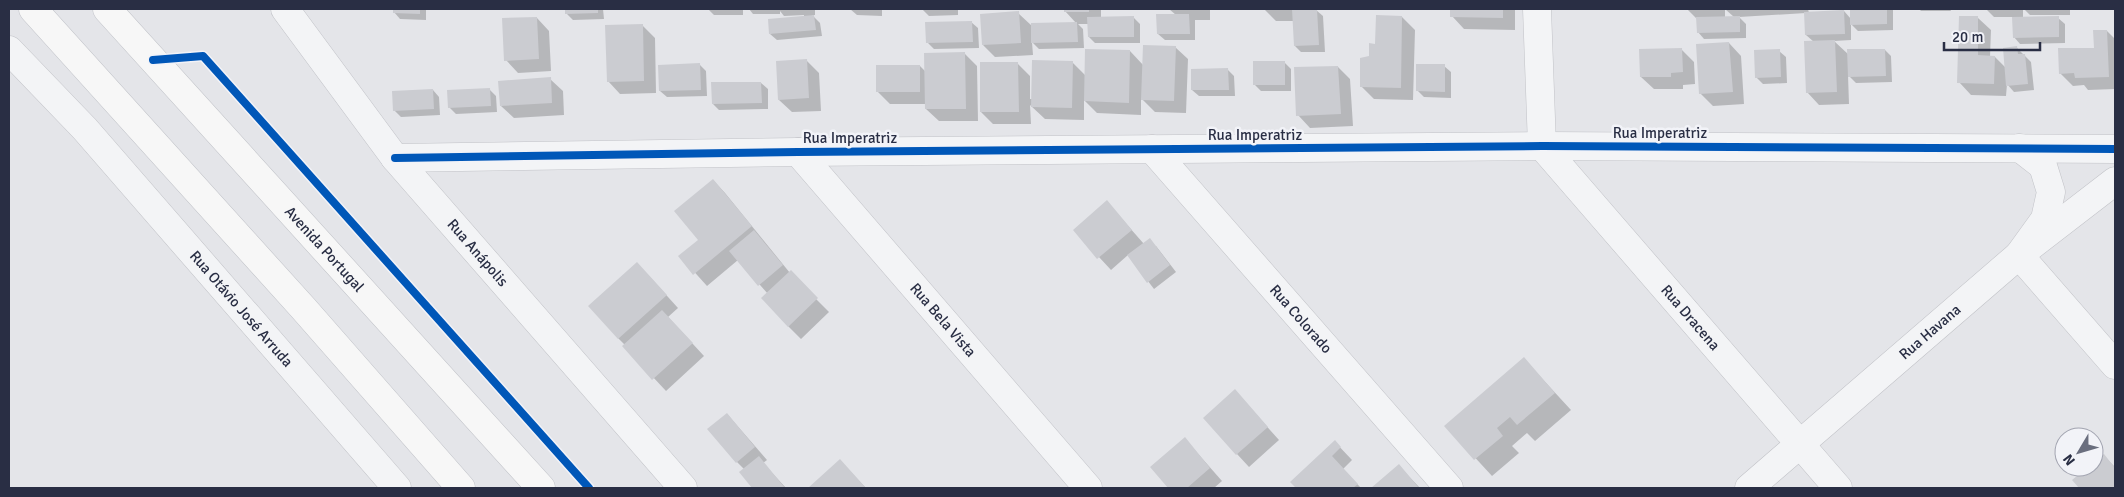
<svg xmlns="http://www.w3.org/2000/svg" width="2124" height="497" font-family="Signika,sans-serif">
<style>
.shadow{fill:#0003}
.building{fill:#cbccd1}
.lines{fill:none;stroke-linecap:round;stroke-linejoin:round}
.minor-casing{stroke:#c1c2c7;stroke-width:29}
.major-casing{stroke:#bfc1c7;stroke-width:29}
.minor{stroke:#f3f4f6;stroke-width:28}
.major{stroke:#f7f7f7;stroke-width:28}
.cycleway-casing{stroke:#f2f3f8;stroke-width:11}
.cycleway{stroke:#0057b8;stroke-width:8}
.labels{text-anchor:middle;stroke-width:5;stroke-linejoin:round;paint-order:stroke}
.street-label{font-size:15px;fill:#292e44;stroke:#f2f3f8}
</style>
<rect width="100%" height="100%" fill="#e4e5e9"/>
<!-- shadow -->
<path class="shadow" d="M394,9H426V20L400,19L394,12Z
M567,9H603L604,19L573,20L567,14Z
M708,9H743V15H714Z
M749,9H815V15H812L820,23L822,36L777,40L770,34L804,17V15L784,16L780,11V14H753Z
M850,9H882V16L857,15Z
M922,9H958V15L929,16Z
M1065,9H1101V18H1134L1140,24V43H1095L1089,37V24H1078L1083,29L1084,48L1039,49L1032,42L1033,55L995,57L983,45L1018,13L1032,26L1076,23L1065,11Z
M1169,9H1210V20H1195V40H1165L1158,34L1176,15Z
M1264,9L1316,10L1323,16L1325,52H1301L1295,46L1294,21H1276Z
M1452,9H1515V30L1464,29L1452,16Z
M1687,9H1725V18L1734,17L1725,9H1808L1809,13L1844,11L1851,19V9H1891L1893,10V30L1858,31L1851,24V40L1834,41L1849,55L1885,50L1891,56L1892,82L1856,83L1848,75L1849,104L1819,105L1807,92L1814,42L1806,35V13L1739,17L1746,24V38L1704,39L1698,32L1697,19Z
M1919,9H1950L1951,11H1921Z
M1986,9H2023V18H2058L2065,24V43L2020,44L2014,37L2013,17H1994Z
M2024,9H2070V15H2030Z
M1402,17L1415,30L1413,100L1374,99L1361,86L1370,57L1376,45Z
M537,18L549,31L551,71L518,73L506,60Z
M1978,18L1991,30L1990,57H1995L2006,68L2017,48L2031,62L2034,90L2014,92L2007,84L2006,96L1971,95L1959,82Z
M971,22L978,28L979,48L934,49L928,43Z
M642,25L655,38L656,93L620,94L608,81Z
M2107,31L2115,39V89L2088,90L2084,85L2073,86L2060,73L2095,49Z
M1729,43L1741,56L1744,104L1713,106L1700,93Z
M1175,47L1188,59L1186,113L1155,112L1141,98V115L1097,113L1084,100V120L1045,119L1030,105L1031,124H993L981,112L1017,63L1030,76V99H1033L1072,62L1085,75L1130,51L1144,66Z
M1681,49L1694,62L1695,84L1683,85V89H1654L1641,77Z
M1779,51L1786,57L1787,83L1763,84L1756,77Z
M965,54L977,66L978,121H939L926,109V104H890L877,91L920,66L926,72Z
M806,60L819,73L821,111L792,112L779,100Z
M1284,62L1291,69V91H1261L1255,85Z
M700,65L706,71L707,96L667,97L660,91Z
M1444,66L1451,72V98L1424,97L1417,90Z
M1338,67L1350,79L1353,126L1310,128L1298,115Z
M1227,69L1234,76L1235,96H1199L1192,90Z
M550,79L563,91L564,115L514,118L501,106Z
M761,83L768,89V109L719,110L713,104Z
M489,89L496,96L497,112L456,114L449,107Z
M433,90L439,97L440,115L401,117L394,110Z
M713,180L725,193L790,273L829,312L801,339L788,326L768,294L738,260L707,286L680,256L700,240Z
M1107,202L1144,244L1156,246L1176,272L1154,289L1128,255L1111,270L1074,230Z
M649,276L678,308L668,317L704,356L666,391L624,346L625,345L618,338Z
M1524,359L1571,410L1535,441L1527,433L1512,446L1519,453L1492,476L1446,426Z
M1247,404L1279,440L1249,467L1237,454Z
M727,414L767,460L763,463L786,488H754L741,472L744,469L737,462Z
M1185,439L1222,481L1214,488H1170L1151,467Z
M1335,442L1352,460L1343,469L1361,488H1298L1292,482Z
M2104,456L2115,467V488H2081L2074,481L2090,467H2094V464Z
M840,461L866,488H810Z
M1399,466L1420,488H1373Z"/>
<!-- building -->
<path class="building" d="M393,9H420V14L393,13Z
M565,9H598V13L565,14Z
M1064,9H1089V12H1064Z
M1292,9H1317L1319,45L1294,46Z
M1450,9H1503V18L1450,17Z
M1850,9H1887V24L1850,25Z
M1844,10L1845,34L1805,35L1804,12Z
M1019,11L1021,43L982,45L980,14Z
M1156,14H1189L1190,34H1157Z
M814,15L816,30L769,34L768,19Z
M1376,15L1402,16L1401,88L1360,87V58L1369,56V43L1375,44Z
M1134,16V37H1088L1087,17Z
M1740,16V32L1697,33L1696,17Z
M1959,16H1978V55L1995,56L1994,84L1957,83Z
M2059,16V37L2013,38L2012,17Z
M537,17L539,59L504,61L502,18Z
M972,21L973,42L926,43L925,22Z
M1077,22L1078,42L1031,43V23Z
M643,24L644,81L607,82L605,25Z
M2093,30H2107L2109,77L2075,78L2074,73L2059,74L2058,48H2094Z
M1835,40L1837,92L1806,93L1804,41Z
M1729,42L1733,92L1699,94L1696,44Z
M1143,45L1176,46L1174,101L1141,100Z
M2017,46L2018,54H2025L2028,84L2006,86L2003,48Z
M1682,48L1683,72L1671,73V77H1640L1639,49Z
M1085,49L1130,50L1129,103L1084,101Z
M1780,49L1781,77L1755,78L1754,50Z
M1847,49H1885L1886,76L1848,77Z
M965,52L966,109H925L924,53Z
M807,59L809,98L778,100L776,61Z
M1032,60L1073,61L1072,108L1031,107Z
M1253,61H1285V85H1253Z
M980,62H1018L1019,112H980Z
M700,63L701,90L659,91L658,65Z
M1416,64H1445V92L1416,91Z
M876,65H920V92H876Z
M1338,66L1341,114L1296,116L1294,67Z
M1228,68L1229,90H1191V69Z
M551,77L552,103L500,106L498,81Z
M711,82H761L762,103L712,104Z
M490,88L491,106L448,108L447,90Z
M433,89L434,109L393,111L392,91Z
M713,179L752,226L693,275L678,256L698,240L674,211Z
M1107,200L1132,230L1097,259L1073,230Z
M754,230L783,265L758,286L729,251Z
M1150,238L1170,265L1147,283L1127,255Z
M637,262L667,295L618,339L588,306Z
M791,270L818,298L788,327L761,298Z
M662,310L693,343L652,380L622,346Z
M1524,357L1555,393L1517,425L1510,417L1497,428L1503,436L1474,460L1444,426Z
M1235,389L1268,427L1236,455L1203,418Z
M727,413L755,447L736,463L707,429Z
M1185,437L1210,468L1187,488H1168L1150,467Z
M1335,440L1341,447L1332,456L1358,484L1353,488H1296L1290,482Z
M2104,454L2115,468V488H2079L2072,480L2088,467H2094V462Z
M759,456L785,488H752L739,472Z
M840,459L866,488H808Z
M1399,464L1419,488H1371Z"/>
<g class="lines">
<defs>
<g id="minor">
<path id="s1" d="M285,9L395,158L683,488"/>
<path id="s2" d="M1537,9L1542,146L1838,488"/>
<path id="s3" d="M9,50L85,129L397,488"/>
<path d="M2020,148L2043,166L2051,192L2045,219L2019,255L2115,365"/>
<path id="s4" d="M1152,149L1449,488"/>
<path id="s5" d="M798,152L1088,488"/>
<path d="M395,158L798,152L1542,146L2115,149"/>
<path id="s6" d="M1749,488L2019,255L2115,181"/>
</g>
<g id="major">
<path d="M33,9L304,309L461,488"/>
<path id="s7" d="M107,9L541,488"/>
</g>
</defs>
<!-- minor casing -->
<use href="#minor" class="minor-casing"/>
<!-- major casing -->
<use href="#major" class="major-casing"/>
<!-- minor -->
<use href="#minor" class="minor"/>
<!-- major -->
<use href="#major" class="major"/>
<defs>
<path id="cycleway" d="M153,60L203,56L589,488
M395,158L798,152L1542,146L2115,149"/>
</defs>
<!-- cycleway casing -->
<use href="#cycleway" class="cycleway-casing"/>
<!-- cycleway -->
<use href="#cycleway" class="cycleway"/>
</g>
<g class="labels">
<!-- street labels -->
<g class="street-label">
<text x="1660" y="138">Rua Imperatriz</text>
<text x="1255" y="140">Rua Imperatriz</text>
<text x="850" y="143">Rua Imperatriz</text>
<text dy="5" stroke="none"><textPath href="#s7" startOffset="324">Avenida Portugal</textPath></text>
<text dy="5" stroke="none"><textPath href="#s1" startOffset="311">Rua Anápolis</textPath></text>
<text dy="5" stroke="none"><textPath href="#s3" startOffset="348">Rua Otávio José Arruda</textPath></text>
<text dy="5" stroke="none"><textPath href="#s2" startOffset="364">Rua Dracena</textPath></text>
<text dy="5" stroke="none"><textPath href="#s4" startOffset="226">Rua Colorado</textPath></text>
<text dy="5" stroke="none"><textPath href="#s5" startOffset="222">Rua Bela Vista</textPath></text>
<text dy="5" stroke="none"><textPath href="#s6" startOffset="239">Rua Havana</textPath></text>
</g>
</g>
<!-- border -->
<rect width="2124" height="497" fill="none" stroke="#292e44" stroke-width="20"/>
<!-- north arrow -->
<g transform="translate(2079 452) rotate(232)"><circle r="24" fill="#f2f3f8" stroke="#a2a4b0"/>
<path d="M0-4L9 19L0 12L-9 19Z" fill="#6a6e7e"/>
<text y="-8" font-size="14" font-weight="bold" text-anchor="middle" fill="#292e44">N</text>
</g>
<!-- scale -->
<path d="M1944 42v8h96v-8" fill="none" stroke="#292e44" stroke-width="2.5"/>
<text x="1952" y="42" font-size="15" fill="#292e44" stroke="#f2f3f8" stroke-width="4" paint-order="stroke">20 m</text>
</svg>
